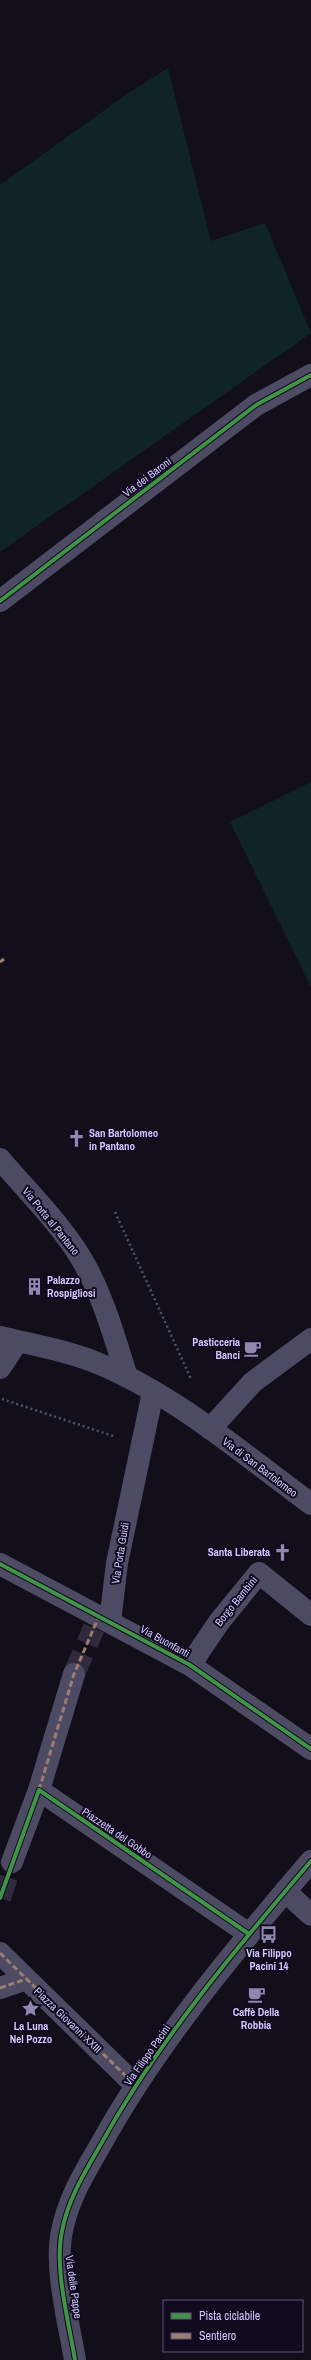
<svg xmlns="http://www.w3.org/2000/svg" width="311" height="2360" font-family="'Archivo Narrow',sans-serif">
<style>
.green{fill:#0e2427}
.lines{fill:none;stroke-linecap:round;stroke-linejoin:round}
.street-tunnel{stroke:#2f2b3c;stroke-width:22;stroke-dasharray:22 11;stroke-linecap:butt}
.path{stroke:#495868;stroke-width:2.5;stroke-dasharray:2 3;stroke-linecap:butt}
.street{stroke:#4d4a63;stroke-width:22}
.quiet{stroke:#9b7d72;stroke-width:3;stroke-dasharray:6 3;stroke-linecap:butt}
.cycleway-casing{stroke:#100b1e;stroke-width:6}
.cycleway{stroke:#419447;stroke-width:4}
.labels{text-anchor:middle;stroke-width:4;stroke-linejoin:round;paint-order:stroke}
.street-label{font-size:11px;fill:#d3c8ff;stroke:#100b1e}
.poi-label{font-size:11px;font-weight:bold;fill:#d3c8ff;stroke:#100b1e}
</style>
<rect width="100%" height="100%" fill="#120f1a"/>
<!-- green -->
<path class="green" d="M168,68L211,241L265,223L311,333L0,552V185L124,96Z
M311,782V987L230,822Z"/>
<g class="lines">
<!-- street-tunnel -->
<path class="street-tunnel" d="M74,1674L94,1628
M0,1898L12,1862"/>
<!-- path -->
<path class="path" d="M115,1212L191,1379
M2,1399L113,1436"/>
<!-- street -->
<path class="street" d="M0,601L256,405L311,375
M0,1159C27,1191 59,1222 81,1258C103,1295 114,1336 127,1377
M0,1337C34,1345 70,1351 102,1365C179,1398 244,1455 311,1504
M0,1368L18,1341
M210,1429L253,1382L311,1339
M0,1564L190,1665L311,1749
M110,1622L117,1563L153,1392
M190,1665L219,1622L259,1573L311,1615
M39,1790L249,1934
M12,1862L39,1790L74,1674
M285,1891L311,1915
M0,1953L136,2086
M0,1988L26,1979
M75,2360C69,2323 54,2268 62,2231C68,2199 85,2172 101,2144C158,2041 235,1950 311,1861"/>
<!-- quiet -->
<path class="quiet" d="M0,962L4,959
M39,1790L74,1674L99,1616
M0,1953L136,2086
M0,1988L26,1979"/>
<defs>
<path id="cycleway" d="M0,601L256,405L311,375
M0,1564L190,1665L311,1749
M0,1898L39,1790L249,1934
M75,2360C69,2323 54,2268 62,2231C68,2199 85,2172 101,2144C158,2041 235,1950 311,1861"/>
</defs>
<!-- cycleway casing -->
<use href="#cycleway" class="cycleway-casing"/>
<!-- cycleway -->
<use href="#cycleway" class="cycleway"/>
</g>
<!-- icons -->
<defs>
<symbol id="church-bare" viewBox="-9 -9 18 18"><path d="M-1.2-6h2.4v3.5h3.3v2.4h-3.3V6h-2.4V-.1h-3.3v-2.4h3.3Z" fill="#8f87af" stroke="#100b1e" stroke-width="2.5" paint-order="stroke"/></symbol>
<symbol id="building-bare" viewBox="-9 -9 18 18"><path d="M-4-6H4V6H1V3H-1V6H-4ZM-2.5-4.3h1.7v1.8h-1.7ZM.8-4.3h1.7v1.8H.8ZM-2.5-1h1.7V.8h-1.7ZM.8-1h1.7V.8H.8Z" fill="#8f87af" stroke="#100b1e" stroke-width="2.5" paint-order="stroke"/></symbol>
<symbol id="cafe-bare" viewBox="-9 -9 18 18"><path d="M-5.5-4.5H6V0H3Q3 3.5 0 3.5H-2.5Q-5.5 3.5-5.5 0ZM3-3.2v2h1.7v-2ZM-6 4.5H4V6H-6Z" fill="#8f87af" stroke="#100b1e" stroke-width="2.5" paint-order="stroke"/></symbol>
<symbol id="bus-bare" viewBox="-9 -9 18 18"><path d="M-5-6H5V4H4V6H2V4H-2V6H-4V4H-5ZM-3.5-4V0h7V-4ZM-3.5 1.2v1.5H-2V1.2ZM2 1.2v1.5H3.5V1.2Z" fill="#8f87af" stroke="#100b1e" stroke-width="2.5" paint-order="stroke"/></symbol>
<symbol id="sight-bare" viewBox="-9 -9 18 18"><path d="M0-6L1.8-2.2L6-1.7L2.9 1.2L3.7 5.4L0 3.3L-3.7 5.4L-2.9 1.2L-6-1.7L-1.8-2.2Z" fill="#8f87af" stroke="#100b1e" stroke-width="2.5" paint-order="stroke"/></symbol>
</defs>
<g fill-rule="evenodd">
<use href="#church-bare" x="64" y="1126" width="25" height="25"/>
<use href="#building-bare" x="22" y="1274" width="25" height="25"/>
<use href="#cafe-bare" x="240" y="1336" width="25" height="25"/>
<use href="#church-bare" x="270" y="1540" width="25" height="25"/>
<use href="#bus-bare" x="256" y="1922" width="25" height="25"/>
<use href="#cafe-bare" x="244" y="1982" width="25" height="25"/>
<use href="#sight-bare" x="18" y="1996" width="25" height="25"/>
</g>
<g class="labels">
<!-- street labels -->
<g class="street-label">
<text transform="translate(147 477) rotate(-37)" y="4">Via dei Baroni</text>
<text transform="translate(51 1221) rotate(51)" y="4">Via Porta al Pantano</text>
<text transform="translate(260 1467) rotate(37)" y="4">Via di San Bartolomeo</text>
<text transform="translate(120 1553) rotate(-81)" y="4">Via Porta Guidi</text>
<text transform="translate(236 1601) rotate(-51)" y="4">Borgo Bambini</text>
<text transform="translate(165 1641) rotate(29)" y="4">Via Buonfanti</text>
<text transform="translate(117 1833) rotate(34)" y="4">Piazzetta del Gobbo</text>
<text transform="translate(68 2020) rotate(44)" y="4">Piazza Giovanni XXIII</text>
<text transform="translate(147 2055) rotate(-55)" y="4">Via Filippo Pacini</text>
<text transform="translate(74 2287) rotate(82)" y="4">Via delle Pappe</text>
</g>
<!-- poi labels -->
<g class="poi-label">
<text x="89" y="1137" text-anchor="start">San Bartolomeo<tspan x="89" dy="13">in Pantano</tspan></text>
<text x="47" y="1284" text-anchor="start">Palazzo<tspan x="47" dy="13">Rospigliosi</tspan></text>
<text x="240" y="1346" text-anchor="end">Pasticceria<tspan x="240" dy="13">Banci</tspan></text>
<text x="270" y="1556" text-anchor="end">Santa Liberata</text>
<text x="269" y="1957">Via Filippo<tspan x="269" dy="13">Pacini 14</tspan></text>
<text x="256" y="2016">Caffè Della<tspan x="256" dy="13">Robbia</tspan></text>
<text x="31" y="2030">La Luna<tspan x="31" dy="13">Nel Pozzo</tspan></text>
</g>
</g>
<!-- legend -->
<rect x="163" y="2300" width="140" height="52" fill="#100b1e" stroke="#5e5778"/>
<rect x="171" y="2313" width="20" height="6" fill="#419447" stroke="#5e5778"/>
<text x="199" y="2320" font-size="12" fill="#d3c8ff">Pista ciclabile</text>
<rect x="171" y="2333" width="20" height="6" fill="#9b7d72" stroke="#5e5778"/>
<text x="199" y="2340" font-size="12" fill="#d3c8ff">Sentiero</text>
</svg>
